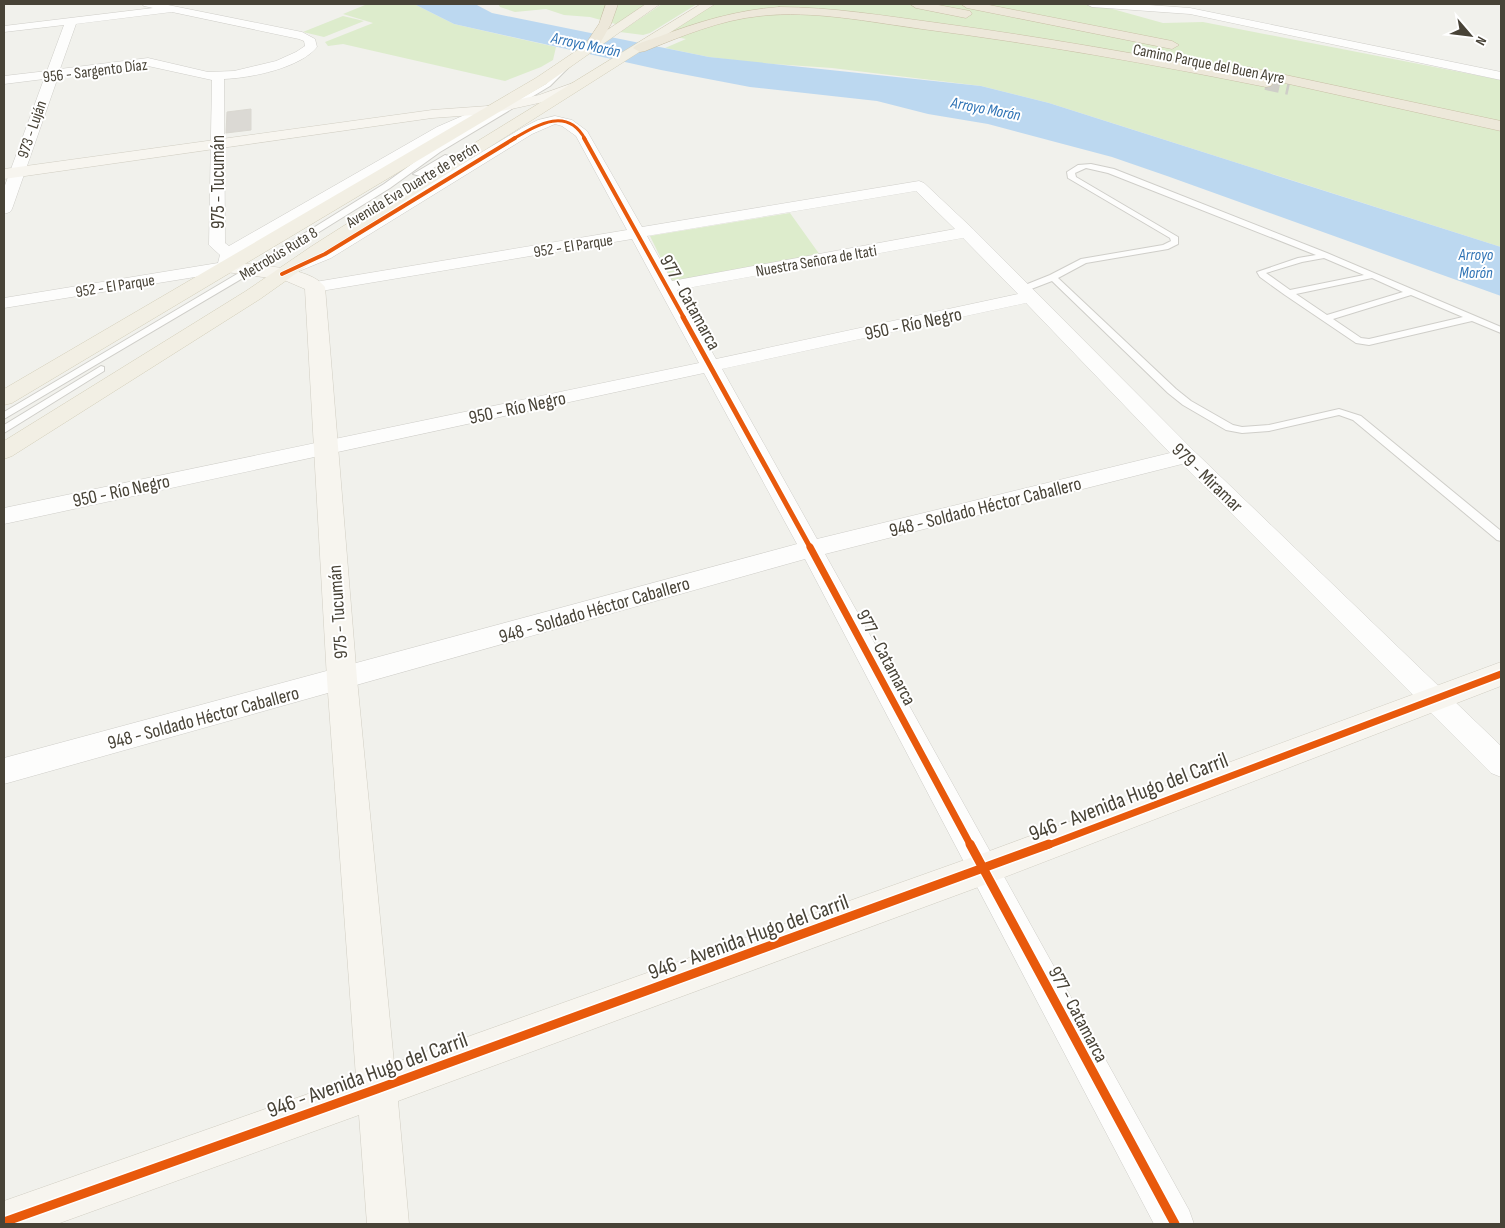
<svg xmlns="http://www.w3.org/2000/svg" width="1505" height="1228" font-family="'Sofia Sans Condensed',sans-serif">
<style>
.green{fill:#ddeccc}
.water{fill:#bcd8f0}
.building{fill:#dbd9d4;stroke:#dad8d1}
.lines{fill:none;stroke-linecap:round;stroke-linejoin:round}
.highway-tunnel{stroke:#cfcec8;stroke-width:14;stroke-dasharray:14 7;stroke-linecap:butt}
.lane-casing{stroke:#cfcec9;stroke-width:2}
.street-casing{stroke:#cfcec9;stroke-width:1}
.secondary-casing{stroke:#d1cec3;stroke-width:1}
.primary-casing{stroke:#d3ceb9;stroke-width:1}
.highway-casing{stroke:#c9c0a7;stroke-width:1}
.lane{fill:#fdfdfc;fill-rule:evenodd}
.street{fill:#fdfdfc;fill-rule:evenodd}
.secondary{fill:#f7f5ef;fill-rule:evenodd}
.primary{fill:#f2efe4;fill-rule:evenodd}
.highway{fill:#ede8da;fill-rule:evenodd}
.cycleway-far4-casing{stroke:#fff;stroke-width:4.5}
.cycleway-far3-casing{stroke:#fff;stroke-width:5.5}
.cycleway-far2-casing{stroke:#fff;stroke-width:8}
.cycleway-far1-casing{stroke:#fff;stroke-width:10}
.cycleway-casing{stroke:#fff;stroke-width:12}
.cycleway-far4{stroke:#e8590c;stroke-width:3}
.cycleway-far3{stroke:#e8590c;stroke-width:4}
.cycleway-far2{stroke:#e8590c;stroke-width:5}
.cycleway-far1{stroke:#e8590c;stroke-width:7}
.cycleway{stroke:#e8590c;stroke-width:9}
.labels{text-anchor:middle;stroke-width:4;stroke-linejoin:round;paint-order:stroke}
.far-water-label{font-size:16px;font-style:italic;fill:#2f73b5;stroke:#fff}
.far-street-label{font-size:16px;fill:#484337;stroke:#fff}
.street-label{font-size:19px;fill:#484337;stroke:#fff}
.near-street-label{font-size:22px;fill:#484337;stroke:#fff}
</style>
<rect width="100%" height="100%" fill="#f1f1ec"/>
<!-- green -->
<path class="green" d="M362,4H414L454,24L556,47L553,60L541,67L505,81L343,44L328,46L325,42L373,23L343,14L365,5Z
M498,4H654L619,25L590,17L564,15L546,9L515,12L500,7Z
M662,4H697L650,33L643,35L620,32Z
M709,4H1137L1109,8L1163,23L1203,22L1501,80V247L1131,129L1049,103L981,86L832,68L757,63L709,57L665,48L686,39L661,34Z
M343,16L364,21L324,37L303,32Z
M790,213L820,255L672,281L650,236Z"/>
<!-- water -->
<path class="water" d="M414,4H475L492,13L709,57L981,86L1049,103L1501,247V296L1167,176L1112,157L988,124L928,114L877,101L750,87L661,70L454,24Z"/>
<!-- building -->
<path class="building" d="M251,109V130L226,133L227,112Z"/>
<g class="lines">
<!-- highway-tunnel -->
<path class="highway-tunnel" d="M1266,83L1289,88"/>
<defs>
<path id="lane" d="M565,65L570,66L550,86L440,152L390,188L282,255L4,419V412L276,251L384,184L434,148L546,84Z
M445,155L452,157L420,176L413,174Z
M1091,164L1114,169L1327,253L1501,327V333L1472,321L1369,345L1356,343L1285,295L1260,277L1257,272L1298,258L1316,255L1108,173L1086,168L1075,173L1076,177L1178,237V244L1168,249L1086,263L1058,278L1176,389L1191,401L1233,425L1242,427L1269,425L1339,409L1361,416L1501,531V541L1497,540L1353,420L1339,415L1269,431L1242,433L1226,430L1183,405L1168,393L1052,281L1026,291H1020V287L1050,275L1081,259L1163,245L1171,241L1170,238L1068,178L1067,172L1078,165ZM1324,258L1364,275L1290,290L1266,273L1302,262ZM1372,278L1403,292L1327,315L1296,294ZM1411,295L1463,317L1369,339L1361,338L1333,319Z
M101,366L104,367V371L4,433V425Z"/>
<path id="street" d="M142,4H163L302,32L315,39L317,47C300,68 251,78 224,79L225,243L229,246L437,127L483,107L488,106L495,110L493,113L447,133L237,255L232,271L4,308V298L218,263L220,255L209,245L212,80L148,66L58,77L12,209L10,212L4,214V188L44,79L4,84V76L47,71L64,25L4,32V26L153,8L144,6ZM172,12L299,39L304,41L305,46L296,52L276,61L234,71L208,72L148,58L60,69L76,24Z
M1086,4H1135L1190,8L1501,72V80L1190,14L1092,7Z
M555,116L572,120L587,131L642,227L919,181L924,183L973,229L1194,451L1501,746V777L1491,773L1182,464L825,554L1189,1210L1194,1224H1154L805,559L4,784V758L797,544L704,373L4,524V508L699,363L632,239L315,292L309,291L306,287L309,283L627,230L576,136L562,126L555,124L532,134L331,258L292,274L286,273L283,269L286,265L319,250L522,128L538,120ZM916,191L955,229L672,281L647,236ZM963,238L1018,294L716,359L677,290ZM1026,303L1170,453L817,539L722,369Z"/>
<path id="secondary" d="M573,83L578,84L580,87L578,90L548,101L488,114L432,118L4,179V169L432,110L488,106L539,95Z
M226,261C251,266 309,265 325,287L357,679L394,1063L984,853L1501,662V686L984,885L398,1101L409,1224H367L359,1115L57,1224H4V1201L356,1077L327,679L305,289L284,280L219,271L217,267L219,263Z"/>
<path id="primary" d="M646,4H660L546,84L12,403L4,405V389L536,78Z
M701,4H715L431,184L325,253L260,299L12,456L4,459V441L246,291L312,246L460,152Z"/>
<path id="highway" d="M606,4H618L611,24L599,45H589L587,42L599,24Z
M910,4H933L970,11L972,14L966,18L916,8Z
M961,4H984L1172,41L1179,45L1172,49L967,8Z
M779,7C832,7 885,16 938,23C1042,37 1145,55 1248,75L1243,74L1241,71L1248,67L1501,121V131L1271,80L1273,83L1271,86L1266,87C1152,64 1038,44 922,29C869,22 814,10 760,16C720,20 682,36 645,51L640,52L633,48C638,42 650,40 658,37C697,22 737,10 779,7Z"/>
</defs>
<!-- lane casing -->
<use href="#lane" class="lane-casing"/>
<!-- street casing -->
<use href="#street" class="street-casing"/>
<!-- secondary casing -->
<use href="#secondary" class="secondary-casing"/>
<!-- primary casing -->
<use href="#primary" class="primary-casing"/>
<!-- highway casing -->
<use href="#highway" class="highway-casing"/>
<!-- lane -->
<use href="#lane" class="lane"/>
<!-- street -->
<use href="#street" class="street"/>
<!-- secondary -->
<use href="#secondary" class="secondary"/>
<!-- primary -->
<use href="#primary" class="primary"/>
<!-- highway -->
<use href="#highway" class="highway"/>
<defs>
<path id="cycleway-far4" d="M513,139C537,125 567,106 585,139"/>
<path id="cycleway-far3" d="M584,138L684,318
M282,274L325,254L515,138"/>
<path id="cycleway-far2" d="M683,317L811,549"/>
<path id="cycleway-far1" d="M810,547L971,846
M1046,846L1501,674"/>
<path id="cycleway" d="M970,844L1175,1224
M4,1222L377,1089L1049,844"/>
</defs>
<!-- cycleway-far4 casing -->
<use href="#cycleway-far4" class="cycleway-far4-casing"/>
<!-- cycleway-far3 casing -->
<use href="#cycleway-far3" class="cycleway-far3-casing"/>
<!-- cycleway-far2 casing -->
<use href="#cycleway-far2" class="cycleway-far2-casing"/>
<!-- cycleway-far1 casing -->
<use href="#cycleway-far1" class="cycleway-far1-casing"/>
<!-- cycleway casing -->
<use href="#cycleway" class="cycleway-casing"/>
<!-- cycleway-far4 -->
<use href="#cycleway-far4" class="cycleway-far4"/>
<!-- cycleway-far3 -->
<use href="#cycleway-far3" class="cycleway-far3"/>
<!-- cycleway-far2 -->
<use href="#cycleway-far2" class="cycleway-far2"/>
<!-- cycleway-far1 -->
<use href="#cycleway-far1" class="cycleway-far1"/>
<!-- cycleway -->
<use href="#cycleway" class="cycleway"/>
</g>
<g class="labels">
<!-- far-water labels -->
<g class="far-water-label">
<text transform="translate(586 44) rotate(12)" y="6">Arroyo Morón</text>
<text transform="translate(986 108) rotate(11)" y="6">Arroyo Morón</text>
<text x="1476" y="260">Arroyo<tspan x="1476" dy="18">Morón</tspan></text>
</g>
<!-- far-street labels -->
<g class="far-street-label">
<text transform="translate(1209 63) rotate(11)" y="6">Camino Parque del Buen Ayre</text>
<text transform="translate(95 70) rotate(-7)" y="6">956 - Sargento Díaz</text>
<text transform="translate(31 129) rotate(-71)" y="6">973 - Luján</text>
<text transform="translate(412 184) rotate(-31)" y="6">Avenida Eva Duarte de Perón</text>
<text transform="translate(573 245) rotate(-9)" y="6">952 - El Parque</text>
<text transform="translate(278 253) rotate(-31)" y="6">Metrobús Ruta 8</text>
<text transform="translate(816 260) rotate(-10)" y="6">Nuestra Señora de Itati</text>
<text transform="translate(115 285) rotate(-9)" y="6">952 - El Parque</text>
</g>
<!-- street labels -->
<g class="street-label">
<text transform="translate(217 182) rotate(-90)" y="7">975 - Tucumán</text>
<text transform="translate(691 302) rotate(61)" y="7">977 - Catamarca</text>
<text transform="translate(913 323) rotate(-12)" y="7">950 - Río Negro</text>
<text transform="translate(517 407) rotate(-12)" y="7">950 - Río Negro</text>
<text transform="translate(1208 477) rotate(44)" y="7">979 - Miramar</text>
<text transform="translate(121 490) rotate(-12)" y="7">950 - Río Negro</text>
<text transform="translate(985 506) rotate(-14)" y="7">948 - Soldado Héctor Caballero</text>
<text transform="translate(594 609) rotate(-16)" y="7">948 - Soldado Héctor Caballero</text>
<text transform="translate(337 612) rotate(-94)" y="7">975 - Tucumán</text>
<text transform="translate(887 657) rotate(62)" y="7">977 - Catamarca</text>
<text transform="translate(203 717) rotate(-15)" y="7">948 - Soldado Héctor Caballero</text>
<text transform="translate(1079 1014) rotate(62)" y="7">977 - Catamarca</text>
</g>
<!-- near-street labels -->
<g class="near-street-label">
<text transform="translate(1128 796) rotate(-21)" y="8">946 - Avenida Hugo del Carril</text>
<text transform="translate(748 936) rotate(-20)" y="8">946 - Avenida Hugo del Carril</text>
<text transform="translate(367 1074) rotate(-20)" y="8">946 - Avenida Hugo del Carril</text>
</g>
</g>
<!-- border -->
<rect width="1505" height="1228" fill="none" stroke="#484337" stroke-width="10"/>
<!-- north arrow -->
<g transform="translate(1470 35) rotate(118)" stroke="#ffffff" stroke-width="4" paint-order="stroke">
<path d="M0-4L9 19L0 12L-9 19Z" fill="#484337"/>
<text y="-8" font-size="14" font-weight="bold" text-anchor="middle" fill="#484337">N</text>
</g>
</svg>
